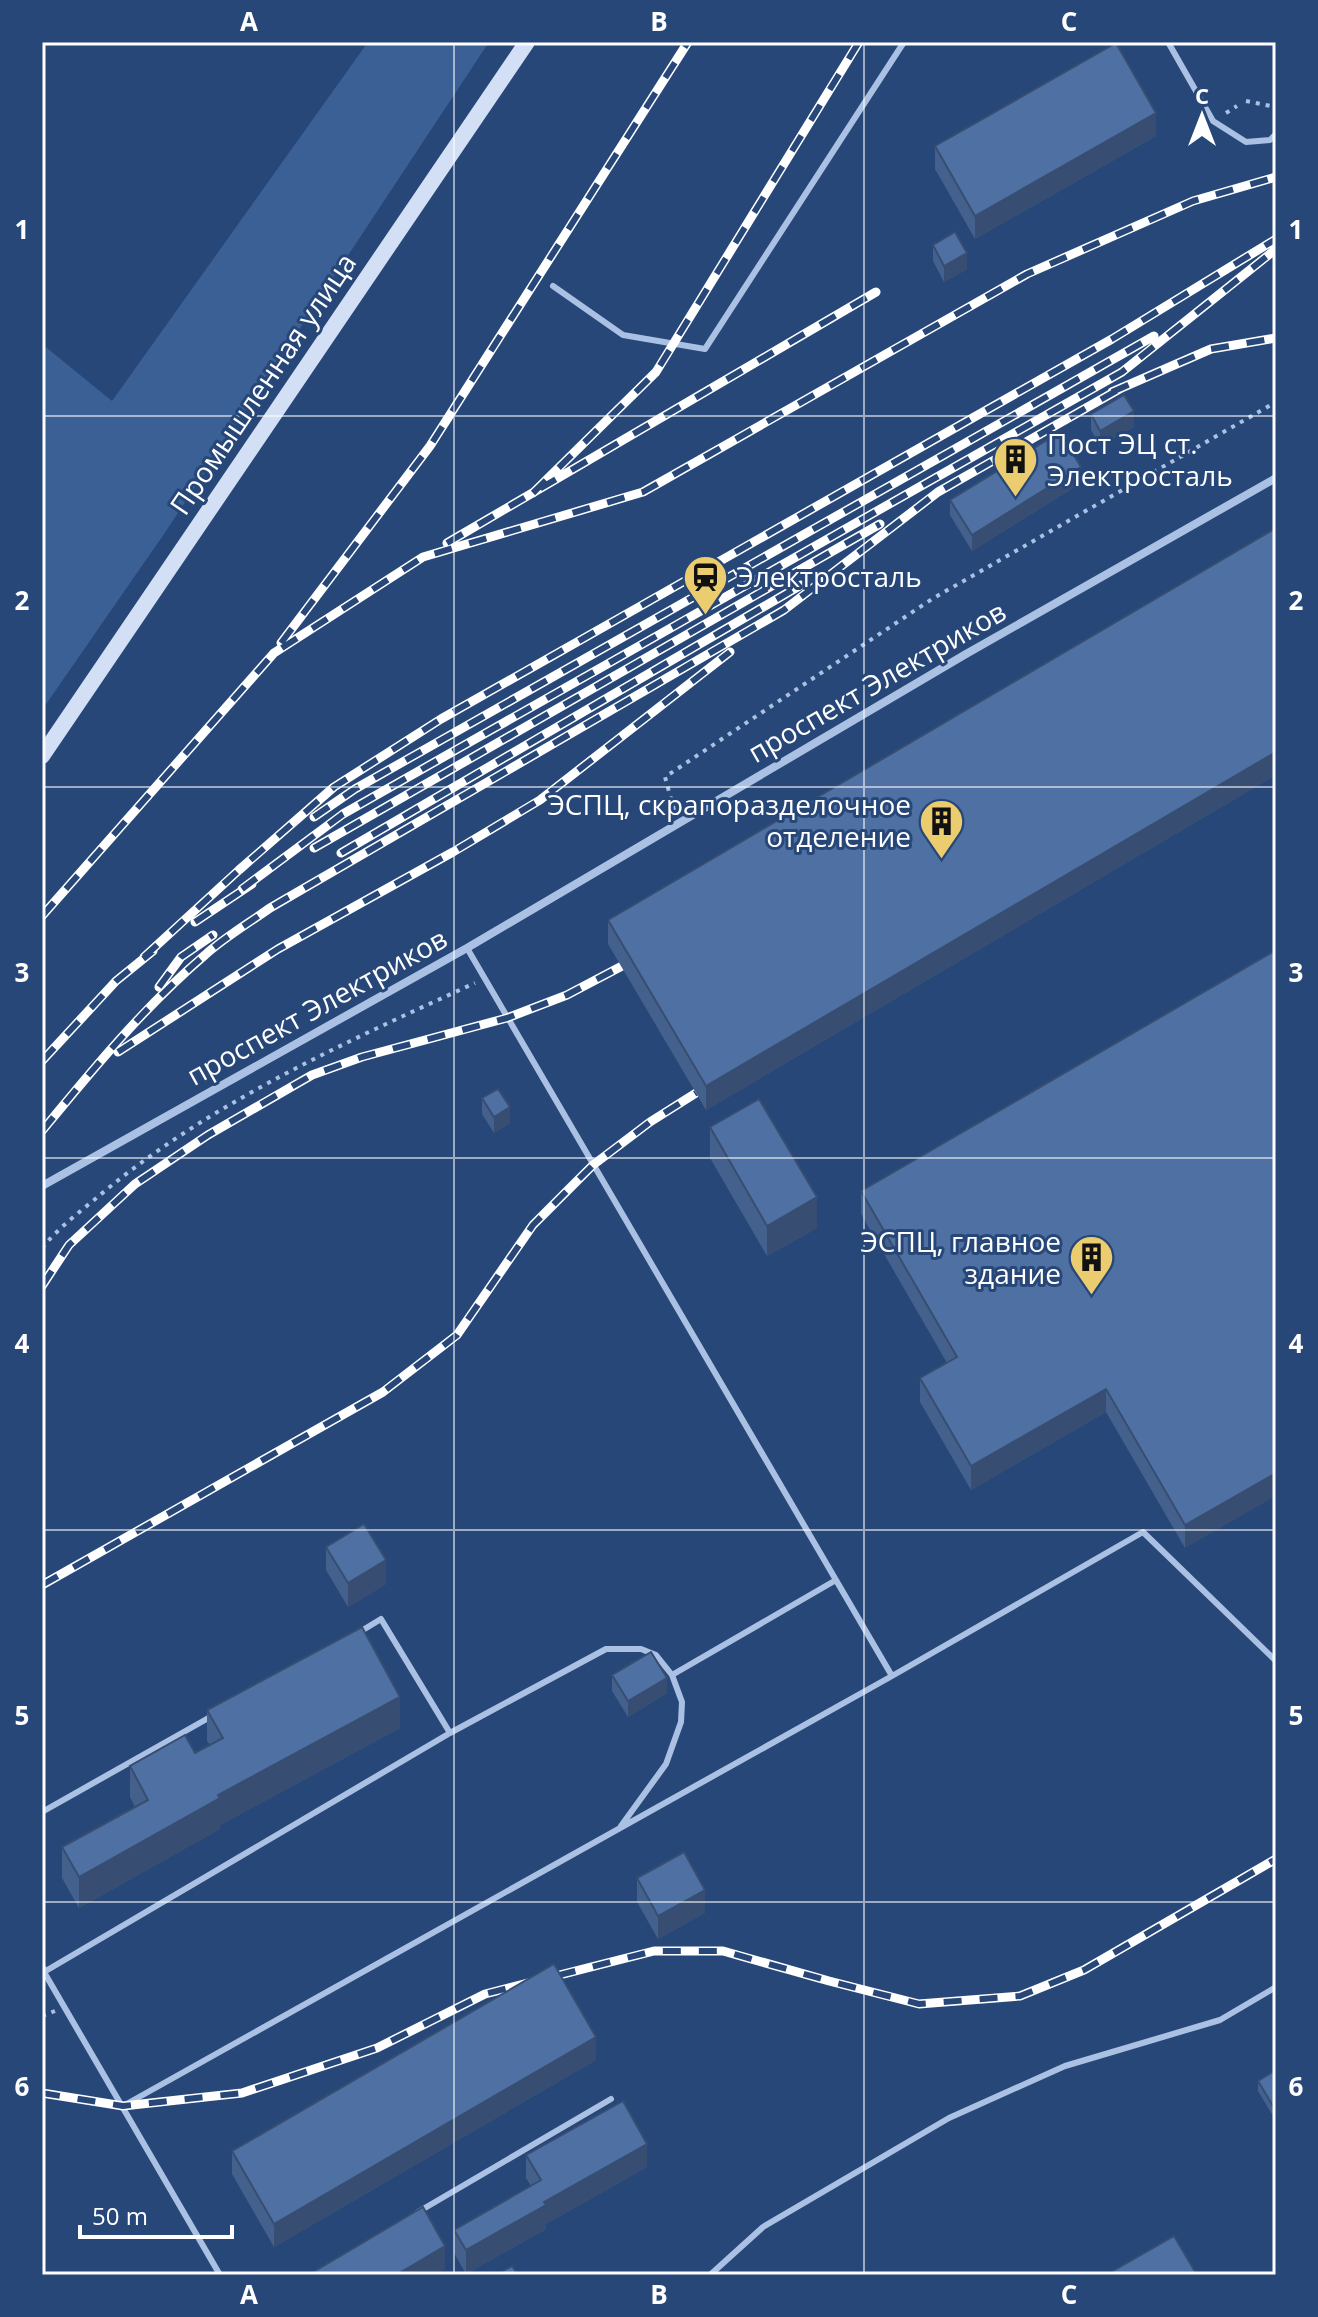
<svg xmlns="http://www.w3.org/2000/svg" width="1318" height="2317" font-family="'Open Sans',sans-serif">
<style>
.green{fill:#3a6096}
.lines{fill:none;stroke-linecap:round;stroke-linejoin:round}
.path{stroke:#aac1e3;stroke-width:4;stroke-dasharray:4 6;stroke-linecap:butt}
.lane{stroke:#aac1e3;stroke-width:6}
.street{stroke:#aac1e3;stroke-width:8}
.secondary{stroke:#d2dff4;stroke-width:16}
.rail-casing{stroke:#fff;stroke-width:9}
.rail{stroke:#274779;stroke-width:6;stroke-dasharray:18;stroke-linecap:butt}
.wall{fill:#44608c}
.shaded-wall{fill:#374e72}
.building{fill:#4f70a3;stroke:#374e72;stroke-width:2}
.grid{fill:none;stroke:#fff;stroke-width:2;stroke-opacity:0.55}
.labels{text-anchor:middle;stroke-width:6;stroke-linejoin:round;paint-order:stroke}
.street-label{font-size:28px;fill:#fff;stroke:#274779}
.poi-label{font-size:28px;fill:#fff;stroke:#274779;text-anchor:start}
.neatline{fill:none;stroke:#fff;stroke-width:3}
.grid-label{font-size:26px;text-anchor:middle;font-weight:bold;fill:#fff}
</style>
<rect width="100%" height="100%" fill="#274779"/>
<!-- green -->
<path class="green" d="M368,42H489L164,534L42,710V344L112,401Z"/>
<g class="lines">
<!-- path -->
<path class="path" d="M1246,101L1276,107
M1226,113L1237,106
M674,810L665,777L932,599L1276,402
M42,1248C58,1228 81,1211 100,1195C211,1102 344,1043 475,983
M42,2016L55,2011"/>
<!-- lane -->
<path class="lane" d="M1168,42L1213,121L1246,142L1270,140L1276,134
M553,286L623,335L705,349L904,42
M467,948L892,1676
M358,1633L381,1619L450,1733L606,1649H641L656,1655L672,1675L682,1702L681,1722L666,1764L621,1826
M672,1675L836,1580
M42,1812L212,1716
M123,2106L892,1676L1143,1532L1276,1661
M418,2212L611,2099
M220,2275L44,1972L450,1733
M710,2275L763,2227L949,2118L1065,2066L1220,2020L1276,1987"/>
<!-- street -->
<path class="street" d="M42,1186L467,948L966,654L1276,478
M42,1968L44,1972L42,1974"/>
<!-- secondary -->
<path class="secondary" d="M42,756L527,42"/>
<defs>
<path id="rail" d="M1112,392L1211,349L1276,338
M533,493L656,372L859,42
M447,543L876,292
M281,643L430,446L688,42
M314,817L355,789L1154,336
M314,848L880,524
M341,853L801,585
M242,889L343,814L1122,372L1276,249
M42,916L274,653L423,557L643,492L1027,274L1193,201L1276,177
M195,922L252,884
M144,957L239,870L334,787L441,719L1112,339L1276,239
M159,987L181,957L213,935
M118,1052L278,949L453,852L540,800L730,652
M42,1061L116,981L153,951
M42,1131C93,1069 144,1007 205,955C225,937 249,923 270,908L784,610L938,492L1123,387
M42,1286L69,1245L135,1184L208,1135L312,1075L362,1057L507,1018L567,995L622,966
M42,1585L383,1392L457,1335L533,1225L593,1165L650,1122L696,1093
M42,2093L123,2106L242,2093L377,2048L485,1994L654,1951H723L829,1981L919,2004L1020,1996L1084,1970L1276,1859"/>
</defs>
<!-- rail casing -->
<use href="#rail" class="rail-casing"/>
<!-- rail -->
<use href="#rail" class="rail"/>
</g>
<!-- wall -->
<path class="wall" d="M1156,136L975,239L935,169V146Z
M933,245L967,269L944,282L933,261Z
M1091,414L1134,427L1100,446L1091,430Z
M1081,483L972,551L950,515V500Z
M1276,528V775L706,1110L608,944V920Z
M1276,950L1185,1548L1106,1412L971,1490L920,1402V1378L947,1363L861,1214V1191Z
M482,1098L510,1123L494,1133L482,1114Z
M710,1127L817,1228L767,1256L710,1158Z
M326,1547L386,1584L348,1607L326,1570Z
M612,1675L667,1693L628,1717L612,1691Z
M207,1710L400,1728L220,1825V1829L79,1908L62,1878V1847L135,1807L130,1797V1766L195,1753L210,1745L207,1741Z
M637,1878L705,1913L658,1939L637,1902Z
M596,2060L274,2247L232,2174V2151Z
M1276,2070V2121L1258,2091V2081Z
M526,2155L647,2167L546,2224V2229L466,2274L454,2253V2230L531,2186L526,2178Z"/>
<!-- shaded-wall -->
<path class="shaded-wall" d="M1156,113V136L975,239V216Z
M967,253V269L944,282V266Z
M1134,411V427L1100,446V431Z
M1081,467V483L972,551V535Z
M1276,752V775L706,1110V1086Z
M510,1107V1123L494,1133V1117Z
M817,1197V1228L767,1256V1226Z
M1106,1389V1412L971,1490V1466Z
M1276,1473V1496L1185,1548V1525Z
M386,1560V1584L348,1607V1583Z
M667,1678V1693L628,1717V1701Z
M400,1697V1728L220,1825V1829L79,1908V1877L218,1795Z
M705,1890V1913L658,1939V1916Z
M596,2037V2060L274,2247V2224Z
M647,2144V2167L546,2224V2229L466,2274V2250L544,2202Z
M445,2246V2269L436,2275H396Z"/>
<!-- building -->
<path class="building" d="M1116,43L1156,113L975,216L935,146Z
M955,232L967,253L944,266L933,245Z
M1124,395L1134,411L1100,431L1091,414Z
M1060,432L1081,467L972,535L950,500Z
M1276,528V752L706,1086L608,920Z
M1276,950V1473L1185,1525L1106,1389L971,1466L920,1378L957,1357L861,1191Z
M498,1089L510,1107L494,1117L482,1098Z
M759,1099L817,1197L767,1226L710,1127Z
M364,1524L386,1560L348,1583L326,1547Z
M362,1627L400,1697L218,1795L220,1798L79,1877L62,1847L148,1800L130,1766L185,1735L195,1753L223,1738L207,1710Z
M651,1652L667,1678L628,1701L612,1675Z
M684,1852L705,1890L658,1916L637,1878Z
M554,1964L596,2037L274,2224L232,2151Z
M1276,2070V2111L1258,2081Z
M623,2101L647,2144L544,2202L546,2205L466,2250L454,2230L541,2180L526,2155Z
M423,2207L445,2246L396,2275H311L310,2274Z
M1174,2236L1197,2275H1106Z
M512,2266L518,2275H496Z"/>
<!-- grid -->
<path class="grid" d="M454,42V2275M864,42V2275M42,416H1276M42,787H1276M42,1158H1276M42,1530H1276M42,1902H1276"/>
<!-- icons -->
<defs>
<symbol id="building-pin" viewBox="-11 -11 22 30"><path d="M0 17L-7.5 6A9.5 9.5 0 1 1 7.5 6Z" fill="#ebcd6f" stroke="#274779"/><path d="M-4-6H4V6H1V3H-1V6H-4ZM-2.5-4.3h1.7v1.8h-1.7ZM.8-4.3h1.7v1.8H.8ZM-2.5-1h1.7V.8h-1.7ZM.8-1h1.7V.8H.8Z" fill="#111"/></symbol>
<symbol id="station-pin" viewBox="-11 -11 22 30"><path d="M0 17L-7.5 6A9.5 9.5 0 1 1 7.5 6Z" fill="#ebcd6f" stroke="#274779"/><path d="M-3-6H3Q5-6 5-4V2Q5 4 3 4L4.5 6H3L1.5 4h-3L-3 6H-4.5L-3 4Q-5 4-5 2V-4Q-5-6-3-6ZM-3.5-4v3h7v-3ZM-3.5 1v1.5H-2V1ZM2 1v1.5H3.5V1Z" fill="#111"/></symbol>
</defs>
<g fill-rule="evenodd">
<use href="#building-pin" x="990" y="434" width="51" height="69"/>
<use href="#station-pin" x="680" y="552" width="51" height="69"/>
<use href="#building-pin" x="916" y="796" width="51" height="69"/>
<use href="#building-pin" x="1066" y="1232" width="51" height="69"/>
</g>
<g class="labels">
<!-- street labels -->
<g class="street-label">
<text transform="translate(263 384) rotate(-56)" y="10">Промышленная улица</text>
<text transform="translate(877 682) rotate(-30)" y="10">проспект Электриков</text>
<text transform="translate(317 1007) rotate(-29)" y="10">проспект Электриков</text>
</g>
<!-- poi labels -->
<g class="poi-label">
<text x="1047" y="454">Пост ЭЦ ст.<tspan x="1047" dy="32">Электросталь</tspan></text>
<text x="736" y="587">Электросталь</text>
<text x="911" y="815" text-anchor="end">ЭСПЦ, скрапоразделочное<tspan x="911" dy="32">отделение</tspan></text>
<text x="1061" y="1252" text-anchor="end">ЭСПЦ, главное<tspan x="1061" dy="32">здание</tspan></text>
</g>
</g>
<!-- border -->
<rect width="1318" height="2317" fill="none" stroke="#274779" stroke-width="88"/>
<!-- north arrow -->
<g transform="translate(1202 116)" stroke="#274779" stroke-width="6" paint-order="stroke">
<path d="M0-6L14 30L0 20L-14 30Z" fill="#ffffff"/>
<text y="-12" font-size="22" font-weight="bold" text-anchor="middle" fill="#ffffff">С</text>
</g>
<!-- scale -->
<path d="M80 2225v12h152v-12" fill="none" stroke="#ffffff" stroke-width="4"/>
<text x="92" y="2225" font-size="24" fill="#ffffff" stroke="#274779" stroke-width="6" paint-order="stroke">50 m</text>
<rect x="44" y="44" width="1230" height="2229" class="neatline"/>
<g class="grid-label">
<text x="249" y="31">A</text>
<text x="659" y="31">B</text>
<text x="1069" y="31">C</text>
<text x="22" y="239">1</text>
<text x="1296" y="239">1</text>
<text x="22" y="610">2</text>
<text x="1296" y="610">2</text>
<text x="22" y="982">3</text>
<text x="1296" y="982">3</text>
<text x="22" y="1353">4</text>
<text x="1296" y="1353">4</text>
<text x="22" y="1725">5</text>
<text x="1296" y="1725">5</text>
<text x="22" y="2096">6</text>
<text x="1296" y="2096">6</text>
<text x="249" y="2304">A</text>
<text x="659" y="2304">B</text>
<text x="1069" y="2304">C</text>
</g>
</svg>
